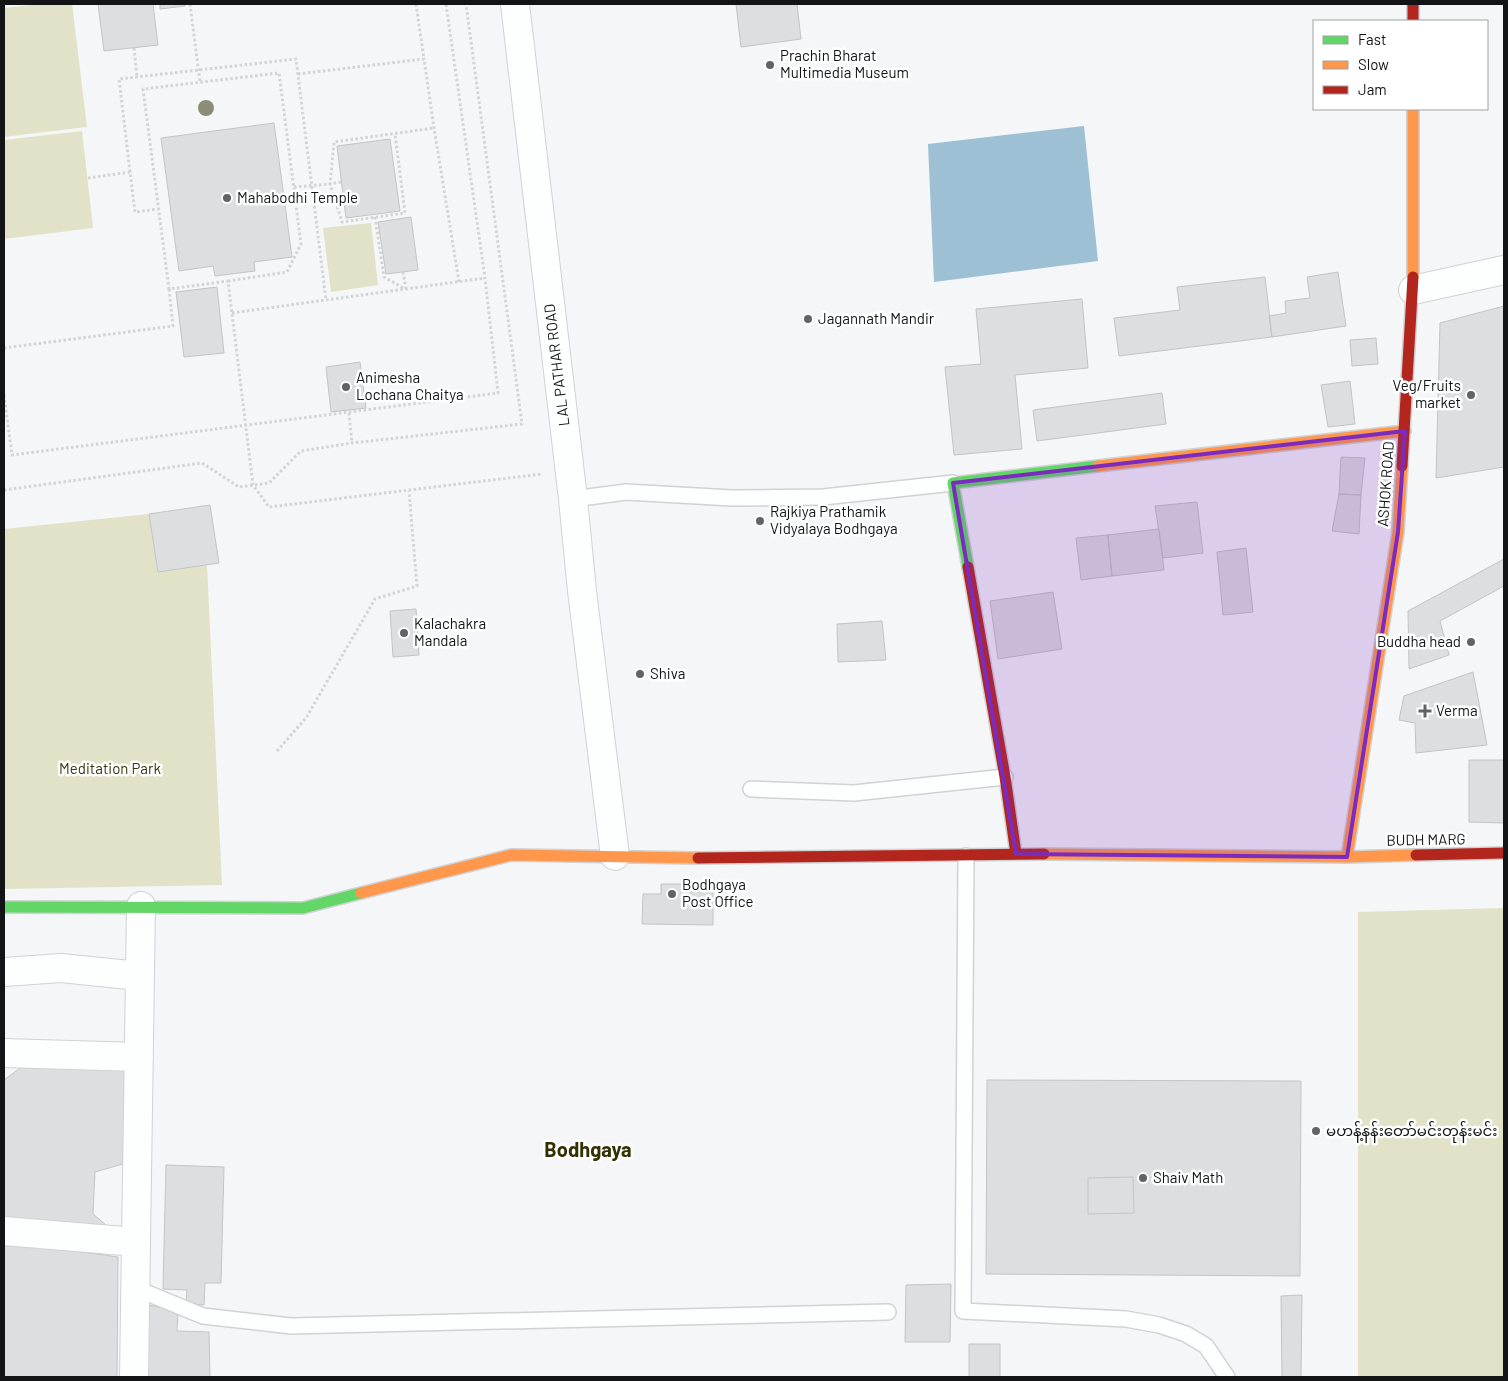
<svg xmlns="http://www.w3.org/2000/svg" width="1508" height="1381" font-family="Barlow,'Noto Sans Myanmar',sans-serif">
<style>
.green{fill:#e2e2c8}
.water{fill:#9dc0d4}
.building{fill:#dddee0;stroke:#c2c4c5}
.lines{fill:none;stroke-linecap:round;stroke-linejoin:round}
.lane-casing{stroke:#d0d2d4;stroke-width:18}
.street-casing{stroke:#d0d2d4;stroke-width:30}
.fast-casing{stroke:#d0d2d4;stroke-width:14}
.slow-casing{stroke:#d0d2d4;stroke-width:14}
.jam-casing{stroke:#d0d2d4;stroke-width:14}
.path{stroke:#d4d4d4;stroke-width:3;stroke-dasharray:2.5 2.5;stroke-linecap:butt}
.lane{stroke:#fdfefe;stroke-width:15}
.street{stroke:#fdfefe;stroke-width:28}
.fast{stroke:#63d668;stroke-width:11}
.slow{stroke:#ff974d;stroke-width:11}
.jam{stroke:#b3261e;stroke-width:11}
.tree{fill:#8d8c77}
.marked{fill:#7b2cbf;fill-opacity:0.2;stroke:#7b2cbf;stroke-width:4;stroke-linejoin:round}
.poi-dot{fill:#616364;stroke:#fff;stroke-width:2}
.labels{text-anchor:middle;stroke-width:5;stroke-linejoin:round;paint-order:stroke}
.poi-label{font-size:15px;fill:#121415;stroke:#fff;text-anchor:start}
.street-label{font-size:15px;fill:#121415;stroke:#fff}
.park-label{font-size:15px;fill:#38350d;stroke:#fff}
.district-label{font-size:20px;font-weight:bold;fill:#333004;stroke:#fff}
</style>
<rect width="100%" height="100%" fill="#f4f6f8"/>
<!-- green -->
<path class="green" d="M41,4H72L87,127L4,137V8Z
M82,131L93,228L4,239V140Z
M371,223L378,285L331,292L323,228Z
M149,514L158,572L207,565L222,885L4,889V529Z
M1504,908V1377H1358V912Z"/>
<!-- water -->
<path class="water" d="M1084,126L1098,261L934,282L928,144Z"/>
<!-- building -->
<path class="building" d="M98,4H153L158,45L104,51Z
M160,4H185V6L160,9Z
M736,4H797L801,39L741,47Z
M274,123L292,257L254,262L255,271L215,276L213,266L179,271L161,138Z
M390,139L400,211L346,218L337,146Z
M411,217L418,270L386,274L378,222Z
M1338,272L1346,326L1272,337L1269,316L1286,313L1285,301L1310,298L1307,277Z
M1265,277L1272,337L1119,356L1114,318L1180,310L1177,287Z
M217,287L224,353L184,357L176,292Z
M1082,299L1088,368L1015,375L1022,449L954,455L945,367L981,364L976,309Z
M1504,306V467L1436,478L1440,323Z
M1376,338L1378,364L1352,366L1350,340Z
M360,362L366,408L331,412L326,367Z
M1350,381L1355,424L1328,427L1321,385Z
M1162,393L1166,424L1037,441L1033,410Z
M1341,457L1365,458L1361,495L1339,494Z
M1339,494L1361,495L1359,534L1332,531Z
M1197,502L1203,553L1163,558L1155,506Z
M210,505L219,563L158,572L149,514Z
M1159,529L1164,570L1112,576L1108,535Z
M1108,535L1112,576L1081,580L1076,538Z
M1246,548L1253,612L1223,615L1217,552Z
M1504,559V586L1440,621L1449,655L1409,669L1408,611Z
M1053,592L1062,649L998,659L990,601Z
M416,609L419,655L393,657L390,611Z
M882,621L886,660L838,662L837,624Z
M1473,672L1487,745L1416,753L1415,723L1399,720L1404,696Z
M1469,760H1504V823L1469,822Z
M661,884H691V892H713V925L642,924L643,894H661Z
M27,1063L125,1065L126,1163L95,1172L93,1214L112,1230L4,1219V1080Z
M987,1080L1301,1081L1300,1276L986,1274Z
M166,1165L224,1167L221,1283H205L204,1305L186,1304L187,1290L163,1289Z
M1133,1177L1134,1213L1088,1214V1178Z
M4,1241L118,1257L117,1377H4Z
M951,1284L950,1342H905L906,1285Z
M1302,1295L1301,1377H1282L1281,1296Z
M144,1304L178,1311L177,1331L209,1332L210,1377H144Z
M969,1344H1000V1377H969Z"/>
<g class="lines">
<defs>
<path id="lane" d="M573,499L626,492L732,498L823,497L953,483
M751,789L854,793L1005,777
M966,856L963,1311L1126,1319L1159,1325L1186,1334L1206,1346L1227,1377
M135,1288L203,1316L291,1326L888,1312"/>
<path id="street" d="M515,4L573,499L582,591L615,856
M1413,290L1504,270
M4,972L61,968L139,976
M4,1053L139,1057
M4,1231L136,1242
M134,1377L141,906"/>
<path id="fast" d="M968,567L953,483L1098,466
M4,907L303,908L361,893"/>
<path id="slow" d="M1413,109V277
M1098,466L1405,431
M1044,854L1347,857L1416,855
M1347,857L1398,532L1402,466
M361,893L511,855L698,858"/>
<path id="jam" d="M1413,4V21
M1402,466L1413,277
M968,567L1005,777L1016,854
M1416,855L1504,853
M698,858L1044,854"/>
</defs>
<!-- lane casing -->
<use href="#lane" class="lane-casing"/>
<!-- street casing -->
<use href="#street" class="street-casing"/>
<!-- fast casing -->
<use href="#fast" class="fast-casing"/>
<!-- slow casing -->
<use href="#slow" class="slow-casing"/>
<!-- jam casing -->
<use href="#jam" class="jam-casing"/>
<!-- path -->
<path class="path" d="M190,4L200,82
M416,4L424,59
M134,48L137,77
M298,74L424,59L434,128L459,282
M130,172L119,79L296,59L326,300
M88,178L130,172L135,212L159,209
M341,182L330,184L342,222L405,213L395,134
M294,187L330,184L334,142L434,128
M375,217L384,277L405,289
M403,272L406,289
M228,281L287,272L301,244L279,73L143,89L169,289L228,281L253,485L269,507L542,474
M232,313L485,278
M4,348L173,326L169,289
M4,395L12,455L498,393L485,278L446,4
M349,413L352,443
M4,490L202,463L239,487L269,483L301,451L352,443L522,424L466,4
M277,751L306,718L375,599L417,586L409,491"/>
<!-- lane -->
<use href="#lane" class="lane"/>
<!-- street -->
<use href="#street" class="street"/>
<!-- fast -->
<use href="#fast" class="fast"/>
<!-- slow -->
<use href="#slow" class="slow"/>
<!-- jam -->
<use href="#jam" class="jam"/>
</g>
<!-- trees -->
<circle class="tree" cx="206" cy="108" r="8"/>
<!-- marked area -->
<path class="marked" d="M1405,431L1398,532L1347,857L1016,854L953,483Z"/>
<!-- markers -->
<g class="poi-dot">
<circle cx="770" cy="65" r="5"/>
<circle cx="227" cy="198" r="5"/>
<circle cx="808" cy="319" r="5"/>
<circle cx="346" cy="387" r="5"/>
<circle cx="1471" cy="395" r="5"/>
<circle cx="760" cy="521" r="5"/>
<circle cx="404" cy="633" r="5"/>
<circle cx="1471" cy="642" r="5"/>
<circle cx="640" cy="674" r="5"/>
<path d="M1422.5 703.5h5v5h5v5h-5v5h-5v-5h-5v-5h5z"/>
<circle cx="672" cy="894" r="5"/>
<circle cx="1316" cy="1131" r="5"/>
<circle cx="1143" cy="1178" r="5"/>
</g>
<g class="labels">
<!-- poi labels -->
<g class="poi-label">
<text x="780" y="61">Prachin Bharat<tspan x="780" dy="17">Multimedia Museum</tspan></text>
<text x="237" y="203">Mahabodhi Temple</text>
<text x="818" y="324">Jagannath Mandir</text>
<text x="356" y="383">Animesha<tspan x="356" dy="17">Lochana Chaitya</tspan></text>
<text x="1461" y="391" text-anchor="end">Veg/Fruits<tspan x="1461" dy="17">market</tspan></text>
<text x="770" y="517">Rajkiya Prathamik<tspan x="770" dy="17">Vidyalaya Bodhgaya</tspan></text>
<text x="414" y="629">Kalachakra<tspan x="414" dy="17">Mandala</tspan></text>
<text x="1461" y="647" text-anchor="end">Buddha head</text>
<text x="650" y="679">Shiva</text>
<text x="1436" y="716">Verma</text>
<text x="682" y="890">Bodhgaya<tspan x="682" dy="17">Post Office</tspan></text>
<text x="1326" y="1136">မဟန့်နန်းတော်မင်းတုန်းမင်း</text>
<text x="1153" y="1183">Shaiv Math</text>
</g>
<!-- street labels -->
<g class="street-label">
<text transform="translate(557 365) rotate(-97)" y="5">LAL PATHAR ROAD</text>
<text transform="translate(1386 484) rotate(-86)" y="5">ASHOK ROAD</text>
<text transform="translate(1426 840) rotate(-1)" y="5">BUDH MARG</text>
</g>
<!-- park labels -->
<g class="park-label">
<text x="110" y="774">Meditation Park</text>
</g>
<!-- district labels -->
<g class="district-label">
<text x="588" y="1157">Bodhgaya</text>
</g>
</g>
<!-- border -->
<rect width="1508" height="1381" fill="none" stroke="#121415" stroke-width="10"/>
<!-- legend -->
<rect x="1313" y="20" width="175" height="90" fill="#ffffff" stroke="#a0a1a1"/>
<rect x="1323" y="36" width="25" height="8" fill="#63d668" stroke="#a0a1a1"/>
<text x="1358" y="45" font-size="15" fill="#121415">Fast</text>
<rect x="1323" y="61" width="25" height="8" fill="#ff974d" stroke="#a0a1a1"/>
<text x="1358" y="70" font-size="15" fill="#121415">Slow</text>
<rect x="1323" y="86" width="25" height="8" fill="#b3261e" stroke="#a0a1a1"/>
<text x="1358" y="95" font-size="15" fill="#121415">Jam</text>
</svg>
